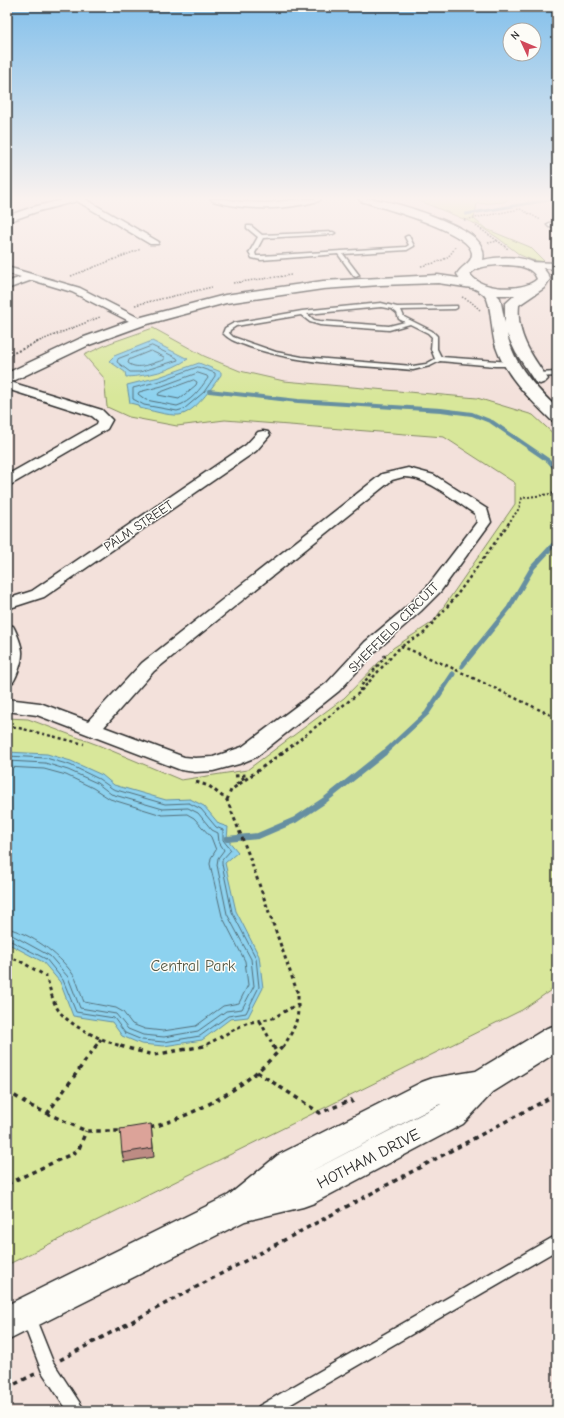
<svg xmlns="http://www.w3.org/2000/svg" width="564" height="1418" font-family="'Comic Neue',sans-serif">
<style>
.green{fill:#d8e79a;stroke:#828962}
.water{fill:#8dd2ef;stroke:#668fa1}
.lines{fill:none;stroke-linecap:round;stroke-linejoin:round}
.shore{stroke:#526e79;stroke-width:1}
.stream-far3{stroke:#668fa1;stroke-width:3}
.stream-far2{stroke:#668fa1;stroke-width:4}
.stream-far1{stroke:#668fa1;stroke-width:5}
.stream{stroke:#668fa1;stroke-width:6}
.service-casing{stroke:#2b2b2b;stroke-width:3}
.minor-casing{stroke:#2b2b2b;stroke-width:3}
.tertiary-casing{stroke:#2b2b2b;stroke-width:3}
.primary-casing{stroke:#2b2b2b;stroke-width:3}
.path-far4{stroke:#2b2b2b;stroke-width:1.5;stroke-dasharray:1.5 1.5;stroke-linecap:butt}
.path-far3{stroke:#2b2b2b;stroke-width:2;stroke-dasharray:2 2;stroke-linecap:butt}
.path-far2{stroke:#2b2b2b;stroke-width:2.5;stroke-dasharray:3 3;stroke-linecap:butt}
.path-far1{stroke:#2b2b2b;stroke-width:3;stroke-dasharray:3.5 3.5;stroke-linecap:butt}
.path{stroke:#2b2b2b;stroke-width:3.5;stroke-dasharray:4.5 4.5;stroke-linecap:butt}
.service{fill:#fdfcf7;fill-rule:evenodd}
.minor{fill:#fdfcf7;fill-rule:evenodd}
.tertiary{fill:#fdfcf7;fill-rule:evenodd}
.primary{fill:#fdfcf7;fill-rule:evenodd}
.wall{fill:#bd8c84;stroke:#2b2b2b}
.building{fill:#dca399;stroke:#2b2b2b}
.labels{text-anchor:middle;stroke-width:3;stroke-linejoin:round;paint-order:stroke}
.street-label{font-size:13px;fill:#2b2b2b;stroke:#fdfcf7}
.near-park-label{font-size:16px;fill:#565a47;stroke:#fdfcf7}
.near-street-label{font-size:16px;fill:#2b2b2b;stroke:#fdfcf7}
</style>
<rect width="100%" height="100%" fill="#f3e1db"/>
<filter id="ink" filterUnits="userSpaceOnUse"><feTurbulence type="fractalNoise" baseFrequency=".025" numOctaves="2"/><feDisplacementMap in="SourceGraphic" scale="8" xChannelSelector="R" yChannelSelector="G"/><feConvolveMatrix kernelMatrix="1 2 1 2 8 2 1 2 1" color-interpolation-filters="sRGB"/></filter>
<g filter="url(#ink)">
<!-- green -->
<path class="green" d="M415,199H509L504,202L477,204L474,219L486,229L530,247L545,262L532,260L520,255L498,238L478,225Z
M153,328L204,356L240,371L284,381L477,398L533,415L557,437V986L522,1010L7,1265V718L28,719L98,745L181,780L247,770L344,698L393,648L433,622L515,504V483L444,437L225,420L177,426L129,417L107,407L104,378L84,355L110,343Z"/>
<!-- water -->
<path class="water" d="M152,341L188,359C170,371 148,376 126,377L125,372L109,361L114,356Z
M199,363L221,372V375C212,387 195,413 179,415C168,416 150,410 139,408L138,405L130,403L127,385L159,377Z
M7,752L47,754L71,761L102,775L114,785L166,800L190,799L204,806L219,824L228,827L227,839L238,852L225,863L236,911L259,956L263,988L248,1017L230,1019L202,1040L164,1046L141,1044L122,1036L112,1022L73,1016L60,982L43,962L7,943Z"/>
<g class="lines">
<!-- shore -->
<path class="shore" d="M152,346L177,358L178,360L140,372H130L117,362L118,359Z
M151,351L164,357V360C152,363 138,371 128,363L129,360Z
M198,367L215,373V376L204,392L184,409L177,411L144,405L133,399V388L160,381Z
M198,373L207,376L208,378C200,389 191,402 177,406L146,400L138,394L139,392L162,386Z
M194,380L197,382L196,385L179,399L158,395L159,393Z
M7,756L46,758L70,765L99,779L113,789L165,804L189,803L201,809L216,827L223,830V840L231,850L222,860V864L232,912L256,958L259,987L246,1013L228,1016L200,1036L164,1042L142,1040L125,1033L114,1018L76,1012L63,980L46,959L7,939
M7,761L45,763L68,770L97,783L111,794L163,809L188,808L198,813L212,830L218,833L219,842L224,850L218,858L217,865L227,914L251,959L254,986L242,1009L226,1011L198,1031L164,1037L143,1035L128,1029L116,1014L80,1008L68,977L50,956L12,935L7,934
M7,767L44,769L66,775L93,788L110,799L162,815L187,814L194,818L211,837L216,850L211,858L210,864L222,916L245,961L248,985L239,1003L223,1006L196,1026L163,1031L145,1029L132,1024L123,1012L116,1008L84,1002C80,993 78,981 72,973C58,953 31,934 7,928"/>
<!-- stream-far3 -->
<path class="stream-far3" d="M466,214L554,199"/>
<!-- stream-far2 -->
<path class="stream-far2" d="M209,391L298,401L441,410L472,414L492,422L549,461L557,471"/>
<!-- stream-far1 -->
<path class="stream-far1" d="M462,666L509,608L533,567L557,541
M383,754L427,713L453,674"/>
<!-- stream -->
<path class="stream" d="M227,839L258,836L295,820L325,800L384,753"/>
<defs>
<path id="service" d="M247,226H251L262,235L333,232L335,233L333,234L263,238L255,253L256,256H261L406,247L409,245L405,237L407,236H409L414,246L407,250L343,254L359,275L356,277L354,276L338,254L261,260L252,258L249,253L258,237L247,228Z
M381,303L397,307L457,306V308L455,309L401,310L404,317L432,331L437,336V349L441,357L511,362L514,364L511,366H495L440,361L430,366L413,370C358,365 303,365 250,347C240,343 230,341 223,333L225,328L234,323L302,311ZM381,307L392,309L397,313L399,319L405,322L389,326L320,321L314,320L307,314ZM301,315L310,322L320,325L389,330L410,324L428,333L432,337L431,349L435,359L426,364L413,366L302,357L276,352L233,337L229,333L230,330L236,326Z
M557,372V376L538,377L535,375L538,373Z
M557,1235V1250L279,1411H256L259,1406Z
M28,1310L33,1312L53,1362L85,1411H68L42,1372L21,1317L23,1312Z"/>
<path id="minor" d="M66,199H85L159,242L158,244H150L77,201L39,211L7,222V216L33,207Z
M211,199H224L241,202L266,203L305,199H321L319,201C284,210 248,211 213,201Z
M557,222V228L549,227L547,225L549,223Z
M528,262L557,263V269L524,267L523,265Z
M7,267L80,288L143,320L145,322L143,324H135L72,292L32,280L7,289V282L21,277L7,273Z
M7,381L102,410L112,420L107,429L12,484L7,485V475L97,424L98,421L92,416L7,389Z
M263,431L268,432L270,435L256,451L44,597L7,609V599L32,591L246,445L258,432Z
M408,468L434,475L487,509L491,522L440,592L421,611L377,650L339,691L256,757L239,764L213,771L195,772L181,770L37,715L7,711V699L40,703L88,721L142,663L382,474ZM403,477C427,476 455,501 475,514L477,522L428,586L409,605L365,642L327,683L242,747L213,757L195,758L184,757L104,727L154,671L392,480Z
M7,625L13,626C16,631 23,648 22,654C22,662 17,676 13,682L7,684Z"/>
<path id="tertiary" d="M438,275L472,280L477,281L479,284L477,287L472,288L438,283L380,285L323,289L226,303L144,325L89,345L7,384V373L79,339L134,319L225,295L323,281Z
M557,1025V1052L493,1092L463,1124L314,1203L303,1207L245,1221L7,1341V1305L229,1195L278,1155L422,1082L433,1078L476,1071L547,1028ZM441,1104L300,1177L438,1105Z"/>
<path id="primary" d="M359,199C382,195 457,222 475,238C481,244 485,251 483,260C504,255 541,255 550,279L544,288L519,305C516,335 532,356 548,379L545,382L540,384L535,382L516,353L507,334C514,365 535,387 557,408V422L551,420C530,399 506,377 496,347C491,333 492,311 487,299C481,287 464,289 457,274C462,265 472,264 472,253C470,231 380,207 361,201ZM497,265C510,265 532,264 537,279C525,292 480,291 470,274C476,267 487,266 497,265ZM497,295H515L505,304V323L500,298Z"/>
</defs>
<!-- service casing -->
<use href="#service" class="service-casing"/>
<!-- minor casing -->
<use href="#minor" class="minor-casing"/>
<!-- tertiary casing -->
<use href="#tertiary" class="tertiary-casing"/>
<!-- primary casing -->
<use href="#primary" class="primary-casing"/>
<!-- path-far4 -->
<path class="path-far4" d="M464,220L520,209L541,220
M476,226L498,241
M488,243L498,241L508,249
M421,266C435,263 449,261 455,247H457
M71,276L141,249
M233,283L291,275
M462,297L470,301L480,310
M135,305L212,287
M37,342L100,317"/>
<!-- path-far3 -->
<path class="path-far3" d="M7,356L40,341
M508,524L518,510L522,498L557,493"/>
<!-- path-far2 -->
<path class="path-far2" d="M402,646L424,633L454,599L509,523
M360,691L361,686L385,657L384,655
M7,727H15L84,744
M281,754L359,693L401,646L448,666L557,718"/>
<!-- path-far1 -->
<path class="path-far1" d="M235,776L246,775L236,785
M196,782L209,786L227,800L248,853L298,994V1004L273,1018L246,1023L204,1046L199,1047
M227,800L231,790L282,753
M7,957L18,960L46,976C50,987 52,1002 59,1011C72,1028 104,1041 124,1047
M260,1021L274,1047
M95,1047L101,1039
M283,1047C292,1033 299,1021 298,1004"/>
<!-- path -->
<path class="path" d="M120,1046L153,1055L204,1046
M273,1046L277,1053
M257,1072L320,1113L351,1100L355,1107
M7,1091L31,1106L86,1131H123
M47,1114L96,1046
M150,1128C200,1113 249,1086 283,1046
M7,1184L78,1151L86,1131
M60,1360L557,1094
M7,1388L35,1374"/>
<!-- service -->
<use href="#service" class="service"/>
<!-- minor -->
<use href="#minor" class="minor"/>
<!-- tertiary -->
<use href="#tertiary" class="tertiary"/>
<!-- primary -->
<use href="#primary" class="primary"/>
</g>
<!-- wall -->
<path class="wall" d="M151,1124L154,1157L124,1162L122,1153Z"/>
<!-- building -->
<path class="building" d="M151,1124L153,1148L122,1153L120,1129Z"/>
</g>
<!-- sky -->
<linearGradient id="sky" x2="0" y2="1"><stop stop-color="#83c0eb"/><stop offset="0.5" stop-color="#faf2ef"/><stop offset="1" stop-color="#faf2ef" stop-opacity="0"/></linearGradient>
<rect width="564" height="397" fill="url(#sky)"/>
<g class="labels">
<!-- street labels -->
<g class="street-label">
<text transform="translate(138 525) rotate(-34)" y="5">PALM STREET</text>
<text transform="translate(393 627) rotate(-45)" y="5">SHEFFIELD CIRCUIT</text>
</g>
<!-- near-park labels -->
<g class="near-park-label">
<text x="193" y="971">Central Park</text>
</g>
<!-- near-street labels -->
<g class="near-street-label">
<text transform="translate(368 1158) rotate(-27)" y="6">HOTHAM DRIVE</text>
</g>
</g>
<!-- margin -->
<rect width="564" height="1418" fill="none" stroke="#fdfcf7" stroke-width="24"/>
<rect x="12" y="12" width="540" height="1394" fill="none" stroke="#2b2b2b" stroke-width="1.5" filter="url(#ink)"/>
<!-- north arrow -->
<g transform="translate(522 42) rotate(314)"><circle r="19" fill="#fdfcf7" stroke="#a9a8a5"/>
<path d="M0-3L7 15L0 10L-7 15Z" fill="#d1495b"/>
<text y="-6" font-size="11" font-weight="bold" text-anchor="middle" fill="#2b2b2b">N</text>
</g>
</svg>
